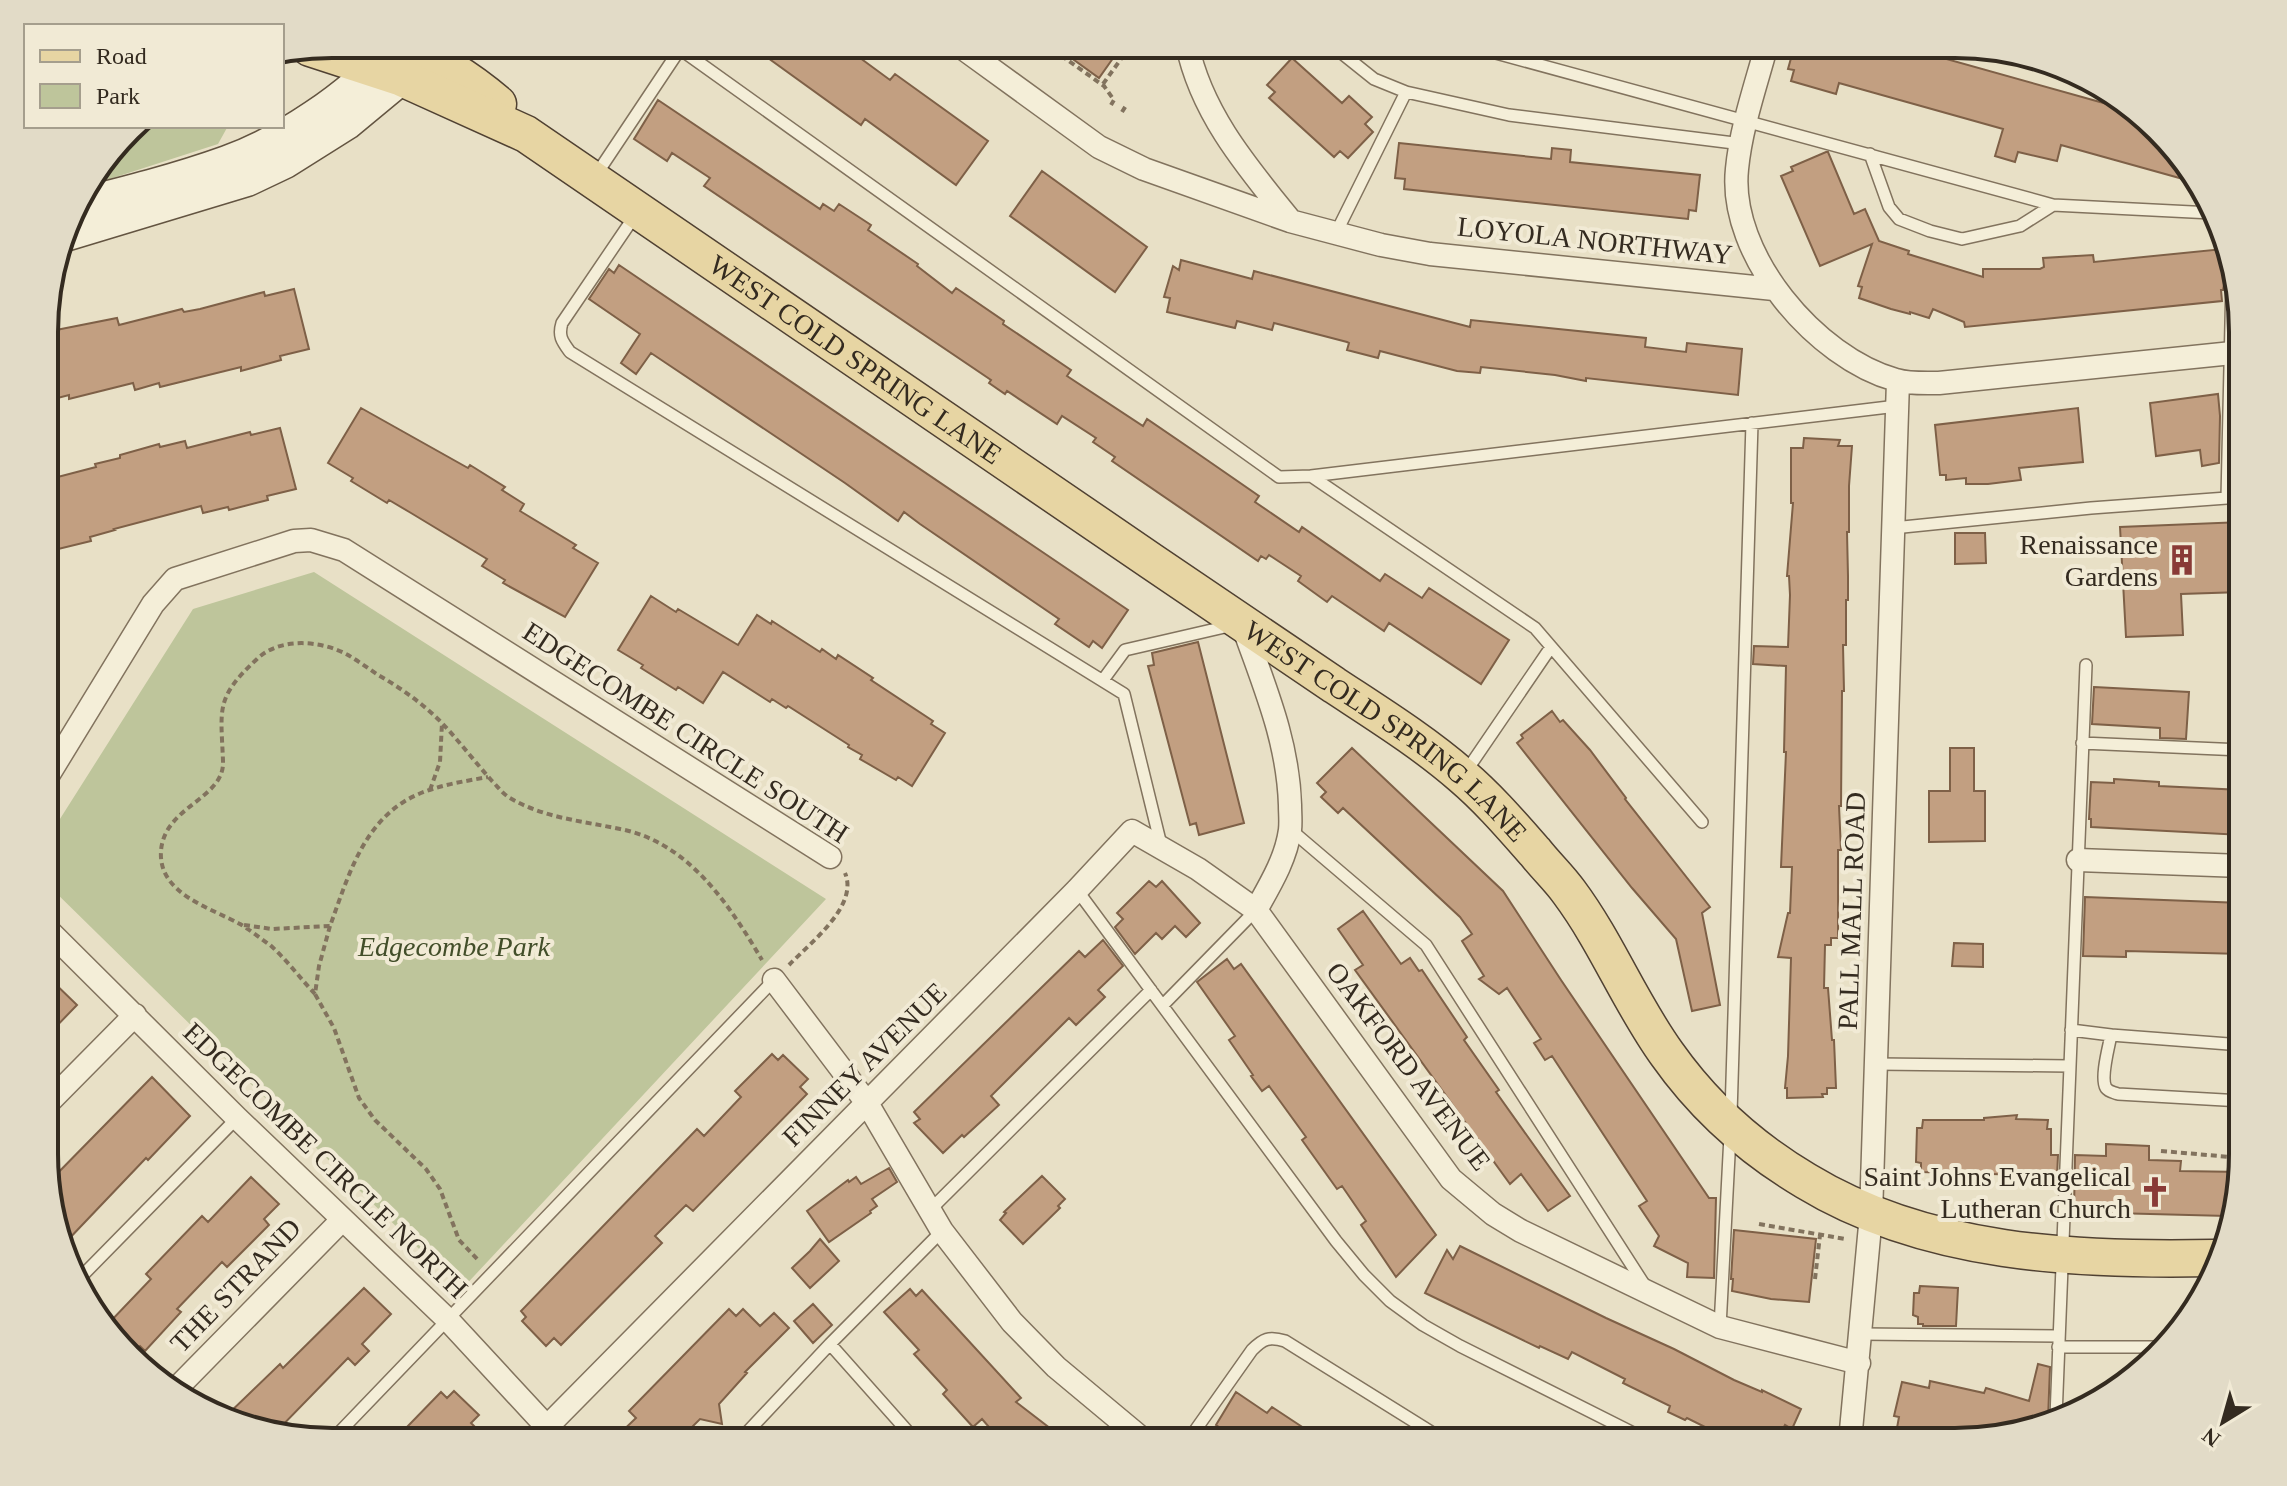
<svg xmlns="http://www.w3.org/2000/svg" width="2287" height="1486" font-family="'Times New Roman',serif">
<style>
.green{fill:#bec59b}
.building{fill:#c29f81;stroke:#7e6047;stroke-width:2}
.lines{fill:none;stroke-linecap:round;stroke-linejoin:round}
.lane-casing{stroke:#82735e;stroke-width:14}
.street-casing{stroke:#82735e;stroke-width:25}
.secondary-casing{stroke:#635441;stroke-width:35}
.primary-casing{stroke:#504132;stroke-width:39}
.path{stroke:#82735e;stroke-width:4;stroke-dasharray:6 4;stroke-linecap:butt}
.lane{stroke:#f4eed8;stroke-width:11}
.street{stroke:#f4eed8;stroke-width:22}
.secondary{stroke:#f4eed8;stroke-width:32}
.primary{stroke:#e7d5a3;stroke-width:36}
.labels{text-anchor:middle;stroke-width:8;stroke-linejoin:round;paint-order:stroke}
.street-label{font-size:28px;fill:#342b20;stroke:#f1ead5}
.poi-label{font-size:28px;fill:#342b20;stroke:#f1ead5;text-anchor:end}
.park-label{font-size:28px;font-style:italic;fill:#424e29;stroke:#f1ead5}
.rim{fill:none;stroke:#342b20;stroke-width:4}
</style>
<rect width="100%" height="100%" fill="#e8e0c6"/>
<!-- green -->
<path class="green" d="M134,126H228L218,144L88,186Z
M314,572L826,899L461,1290L46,883V841L193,609Z"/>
<!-- building -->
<path class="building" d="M777,44H841L890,80L895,74L988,141L956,185L865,119L861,125L768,58Z
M1052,44H1123L1099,78Z
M1795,44H1893L2132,111L2201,184L2061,145L2057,161L2018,152L2015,162L1995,156L2003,129L1839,83L1836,94L1791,81L1794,70L1788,69Z
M1292,58L1342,103L1349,96L1372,117L1365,124L1373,132L1348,158L1340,151L1334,157L1269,98L1275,92L1267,85Z
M658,100L820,209L823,204L834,211L839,204L871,225L868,230L918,264L917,266L952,293L956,288L1004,321L1003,324L1071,370L1067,376L1143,426L1147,419L1194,451L1259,496L1255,502L1299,532L1302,527L1380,581L1385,574L1422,598L1429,588L1509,640L1481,684L1389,623L1384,631L1332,596L1327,602L1298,581L1301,576L1269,555L1266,559L1261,556L1258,561L1112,461L1115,457L1093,442L1096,438L1062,416L1057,424L1007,391L1005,394L989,383L991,380L704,186L710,178L672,153L667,161L634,139Z
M1399,143L1551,159L1552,148L1571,150L1570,162L1700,175L1696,211L1689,210L1688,219L1404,189L1405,179L1395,178Z
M1826,152H1828L1854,214L1865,209L1879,241L1909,251L1908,254L1983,277V269H2040L2044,267L2043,258L2093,255L2094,262L2223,249L2226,275L2223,290H2221L2222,301L1965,327L1964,322L1933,309L1929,318L1910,312V314L1891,309L1859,298L1862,287L1858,286L1872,244L1820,266L1781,176L1793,171L1791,167Z
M1042,171L1147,247L1115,292L1010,216Z
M1181,260L1252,279L1254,271L1470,327L1471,320L1646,338L1645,347L1686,352L1687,343L1742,349L1738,395L1586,378V381L1555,375L1481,367L1480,373L1457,371L1380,351L1378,358L1347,350L1349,343L1347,342L1274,323L1272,330L1237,321L1235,328L1167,312L1170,298L1164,297L1173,266L1179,270Z
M619,265L1128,610L1102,648L1093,641L1089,647L1055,624L1059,619L920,524L904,512L898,521L845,483L651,353L636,374L621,363L640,334L589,299L609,269L614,273Z
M294,289L309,349L280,356L281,360L241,371V367L160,387L159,383L135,390L133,383L69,399V395L46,401V336L52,334L51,331L117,318L119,325L182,309L184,312L200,309L264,292L265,296Z
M2218,394L2220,416L2219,463L2202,466L2200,450L2156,456L2150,403Z
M361,408L468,468L470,465L505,487L502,490L524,504L520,511L576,545L573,548L598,563L565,617L503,583L505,580L482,566L487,559L411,513L389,500L387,503L351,481L353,478L328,463Z
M2078,408L2083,462L2019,468L2021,480L1988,484H1966V478L1946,480V475H1940L1935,425Z
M280,428L296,489L267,496L268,500L229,510L228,507L203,513L201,506L114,529L115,530L90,537L91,541L50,551V548H46V480L96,467L95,464L120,458V455L159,444L160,447L185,441L187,448L250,432L251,435Z
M1804,438L1840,440L1838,446H1852L1849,486V532H1847L1848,576V600H1846V645H1843L1844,691H1842L1841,806H1839L1841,850H1838V938H1831V945H1825L1824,988H1828L1832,1040H1834L1836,1088H1827V1094H1822L1823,1097L1787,1098V1088H1785L1788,1056L1791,958L1778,957L1788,913H1790L1792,867H1781L1786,752H1784L1786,666L1753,664L1754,646L1788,647L1790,595L1789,576H1787L1793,503H1791V448H1803Z
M2242,522V592L2181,594L2183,635L2126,637L2120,527Z
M1955,533H1985L1986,563L1955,564Z
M651,596L676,612L678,609L738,645L757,615L771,624L772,621L820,652L822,649L836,659L838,655L873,678L871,680L933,721L931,724L945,733L912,786L898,777L896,780L860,759L862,755L848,747L849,745L788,706L786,708L772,699L770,702L723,672L703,703L678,687L676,690L641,668L643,665L618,650Z
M1198,642L1244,823L1199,835L1196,823L1190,825L1148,666L1154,665L1152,653Z
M2094,687L2189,692L2186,739L2160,738V728L2092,724Z
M1552,711L1560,722L1563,720L1590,750L1626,798L1625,799L1710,907L1702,913L1720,1005L1692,1011L1676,939L1632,888L1517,743L1523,738L1521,735Z
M1352,748L1503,891L1561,980L1709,1198H1716L1714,1278L1687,1277L1688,1263L1654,1246L1659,1236L1639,1206L1647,1201L1552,1056L1545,1060L1534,1043L1541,1039L1507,988L1499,994L1479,979L1484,976L1462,941L1472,934L1460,917L1343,808L1338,813L1321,797L1326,792L1317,783Z
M1950,748H1974V791H1985V841L1929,842V791H1950Z
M2114,779L2159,782V786L2242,790V835L2091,827V819H2089L2091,782L2114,783Z
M1149,881L1156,887L1162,881L1200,923L1186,937L1175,926L1162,939L1156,933L1135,954L1115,927L1123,919L1117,913Z
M2085,897L2242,903V954L2126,951V957L2083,956Z
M1363,911L1401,964L1410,958L1419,971L1422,970L1467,1037L1464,1040L1499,1090L1496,1092L1570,1196L1548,1211L1521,1174L1510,1184L1355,970L1363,965L1338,929Z
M1103,940L1123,966L1098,990L1105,997L1076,1025L1069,1018L991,1096L999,1105L964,1137L962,1135L943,1153L914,1123L920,1119L914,1112L1079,951L1085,957Z
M1954,943L1983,944V967L1952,966Z
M1227,959L1234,969L1241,964L1436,1235L1396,1277L1361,1225L1366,1221L1342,1186L1337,1189L1302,1140L1306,1137L1269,1086L1262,1091L1251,1076L1253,1075L1229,1040L1235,1036L1197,982Z
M46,975L77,1005L46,1037Z
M772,1054L778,1060L783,1055L808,1079L800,1087L807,1094L693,1211L686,1205L655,1236L662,1243L561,1345L554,1338L546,1346L522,1321L526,1317L521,1311L697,1129L704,1136L741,1097L735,1091Z
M152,1077L190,1116L148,1160L146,1158L64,1244L46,1191V1185Z
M2017,1115L2016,1119L2048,1120L2047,1129H2051V1155H2058L2057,1176L1921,1172V1163L1916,1162L1917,1128H1922L1923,1120H1984V1118Z
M2106,1144L2149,1146V1160L2181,1161L2180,1171L2242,1172L2227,1216L2074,1212L2075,1155L2106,1156Z
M889,1168L897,1182L872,1199L877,1206L870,1211L871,1213L829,1242L807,1211L848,1180L849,1182L856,1177L861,1184Z
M1042,1176L1065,1199L1058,1206L1060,1208L1023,1244L1000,1220L1006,1213L1004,1212Z
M251,1177L279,1204L264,1219L269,1225L227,1267L222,1262L177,1309L181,1312L145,1351L140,1346L133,1352L107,1325L151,1279L146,1274L202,1216L208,1222Z
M1734,1230L1816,1239L1809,1302L1771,1299L1732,1291L1733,1279H1731Z
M820,1239L839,1261L810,1288L792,1268L810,1251Z
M1460,1246L1606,1318L1674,1349L1734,1380L1762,1392V1390L1801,1409L1792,1429L1785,1425L1777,1441H1744L1723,1431L1721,1435L1687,1418L1685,1420L1668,1412L1670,1406L1623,1383L1625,1379L1572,1352L1568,1359L1540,1346L1539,1348L1425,1293L1447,1250L1453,1259Z
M1920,1286L1958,1288L1956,1326H1923V1324H1918V1317L1913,1315L1914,1293H1919Z
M364,1288L391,1314L362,1344L369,1351L355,1365L348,1358L275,1433L240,1427L223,1419L280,1364L283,1368Z
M910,1289L916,1296L922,1290L1021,1398L1016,1402L1068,1442H1002L982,1419L973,1427L943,1394L947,1390L914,1354L919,1350L884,1312Z
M813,1304L832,1325L813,1343L794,1321Z
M729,1309L736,1316L743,1309L760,1326L774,1313L789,1328L745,1372L747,1373L719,1404L722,1424L700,1419L677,1442H611L636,1418L629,1411Z
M2038,1364L2050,1367L2048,1419L1973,1441H1962L1897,1428L1899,1417L1894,1416L1902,1382L1929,1388L1930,1381L1984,1393L1986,1388L2029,1401Z
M454,1391L479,1415L471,1423L478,1430L466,1442H420L406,1428L441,1392L447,1398Z
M1236,1392L1267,1413L1272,1407L1325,1442H1241L1216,1425Z"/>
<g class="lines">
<defs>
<path id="lane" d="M1339,44L1344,55L1374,79L1406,92L1509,115L1742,144
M1463,44L2053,205L2212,213
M1870,154L1889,207L1899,219L1930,231L1962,239L2020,226L2053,205
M596,175L680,49L1279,477L1311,476L1535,628L1702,822
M636,214L562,323C558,336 562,341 570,352L1124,694L1161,845
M1336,233L1406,92
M1311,476L1897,406
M1893,528L2091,508L2227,498L2232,280
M1103,680L1125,650L1229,626
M2082,743L2242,750
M1465,773L1551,647
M1291,830L1426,945L1647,1289
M1077,890L1336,1241L1364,1275L1390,1301L1423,1325L1460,1346L1651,1442
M1163,1005L1256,910
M2071,1030L2111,1035L2242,1045
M2111,1035C2109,1046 2100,1078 2106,1088C2109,1092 2113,1092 2118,1094L2242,1101
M1877,1064L2069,1066
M1731,1114L1752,423
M929,1211L1151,990
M77,1281L237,1118
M1720,1327L1730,1136
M1861,1334L2058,1336
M830,1344L917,1442
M2058,1347H2159
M2056,1417L2086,665
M330,1442L774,980
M738,1442L830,1344L942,1231
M1187,1442L1252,1350C1263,1339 1269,1336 1285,1341L1447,1442"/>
<path id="street" d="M957,44L1099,147L1144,169L1290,221L1381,245L1430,254L1774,289
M1187,44C1201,113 1247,167 1290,220
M1767,44C1756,85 1741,127 1737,169C1728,255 1816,358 1896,380C1909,384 1925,383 1939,383L2242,352
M1243,626C1264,686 1288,740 1290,805C1290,813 1291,822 1290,830C1286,859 1270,885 1256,910
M46,779L153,604L175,579L294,541L311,540L344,550L830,857
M2078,860L2242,866
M46,928L237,1118L448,1320L547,1427L557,1442
M774,980L867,1103L942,1231L1012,1322L1056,1367L1146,1442
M46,1105L135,1015
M172,1393L342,1220
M1850,1441L1871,1215L1898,381
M532,1442L1077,890L1132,831L1198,869L1256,910L1451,1179L1493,1214L1521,1231L1720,1327L1859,1363"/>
<path id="secondary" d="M73,206C125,193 177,180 227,162C281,143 352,96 389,52
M65,235L247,180L285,162L347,123L417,65"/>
<g id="primary">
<path d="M399,44C435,58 469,79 498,104"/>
<path id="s1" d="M310,48L402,78L526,134C735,276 943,419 1151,561C1212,603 1273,644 1334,685C1378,714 1423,742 1462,776C1489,799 1512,826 1535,852C1546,866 1559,878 1569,892C1607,943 1630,1003 1667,1054C1703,1105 1752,1149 1806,1181C1926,1254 2077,1261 2214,1258"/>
</g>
</defs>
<!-- lane casing -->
<use href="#lane" class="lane-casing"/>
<!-- street casing -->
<use href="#street" class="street-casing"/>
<!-- secondary casing -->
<use href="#secondary" class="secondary-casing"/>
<!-- primary casing -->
<use href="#primary" class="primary-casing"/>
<!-- path -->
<path class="path" d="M1045,44L1104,86L1114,100L1111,105
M1103,84L1126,52L1122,49
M1122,112L1127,104
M430,790L440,762L442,723
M244,925L272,929L330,926C347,880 361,828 405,801C430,786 461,782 488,777
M330,926L319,966L315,994L334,1028L359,1098L375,1120L426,1169L440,1189L459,1240L479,1261
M789,965C810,943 859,906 845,873
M315,994C300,978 286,959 270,945C260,938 250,930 240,924C211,908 158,894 161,851C164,806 225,799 223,761C221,708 215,698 257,659C280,637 321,640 348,655C358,661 368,668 378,675C401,688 422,703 441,722C459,741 475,762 492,781C498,787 503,794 510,798C544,818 582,821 620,829C688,842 729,904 762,960
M2161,1151L2242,1158
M1759,1224L1845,1239
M1815,1279L1820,1235"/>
<!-- lane -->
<use href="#lane" class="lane"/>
<!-- street -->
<use href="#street" class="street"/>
<!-- secondary -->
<use href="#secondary" class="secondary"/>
<!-- primary -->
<use href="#primary" class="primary"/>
</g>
<!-- icons -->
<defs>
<symbol id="building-bare" viewBox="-9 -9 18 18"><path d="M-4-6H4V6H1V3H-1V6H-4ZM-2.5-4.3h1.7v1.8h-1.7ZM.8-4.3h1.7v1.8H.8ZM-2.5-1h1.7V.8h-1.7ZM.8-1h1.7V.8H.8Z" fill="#893a36" stroke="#f1ead5" stroke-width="2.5" paint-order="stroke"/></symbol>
<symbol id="church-bare" viewBox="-9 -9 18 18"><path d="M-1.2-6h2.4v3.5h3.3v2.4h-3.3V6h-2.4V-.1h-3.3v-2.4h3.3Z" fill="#893a36" stroke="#f1ead5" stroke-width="2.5" paint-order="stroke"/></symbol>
</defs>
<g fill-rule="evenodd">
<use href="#building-bare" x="2160" y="538" width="44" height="44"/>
<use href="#church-bare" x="2133" y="1170" width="44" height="44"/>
</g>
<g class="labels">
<!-- street labels -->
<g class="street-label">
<text transform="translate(1595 240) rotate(6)" y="10">LOYOLA NORTHWAY</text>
<text dy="10" stroke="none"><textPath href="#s1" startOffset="632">WEST COLD SPRING LANE</textPath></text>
<text transform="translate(686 732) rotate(33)" y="10">EDGECOMBE CIRCLE SOUTH</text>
<text dy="10" stroke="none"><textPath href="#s1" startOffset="1280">WEST COLD SPRING LANE</textPath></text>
<text transform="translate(1851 911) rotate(-88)" y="10">PALL MALL ROAD</text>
<text transform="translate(864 1064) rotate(-45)" y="10">FINNEY AVENUE</text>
<text transform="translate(1409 1066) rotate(53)" y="10">OAKFORD AVENUE</text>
<text transform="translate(326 1160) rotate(44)" y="10">EDGECOMBE CIRCLE NORTH</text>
<text transform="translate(235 1285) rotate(-46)" y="10">THE STRAND</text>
</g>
<!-- poi labels -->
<g class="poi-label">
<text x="2158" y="554">Renaissance<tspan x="2158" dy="32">Gardens</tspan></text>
<text x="2131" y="1186">Saint Johns Evangelical<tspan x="2131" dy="32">Lutheran Church</tspan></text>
</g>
<!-- park labels -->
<g class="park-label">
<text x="454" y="956">Edgecombe Park</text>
</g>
</g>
<!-- crop -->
<path d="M0 0H2287V1486H0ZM332 58H1955A274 274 0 0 1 2229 332V1154A274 274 0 0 1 1955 1428H332A274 274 0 0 1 58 1154V332A274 274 0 0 1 332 58Z" fill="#e2dbc7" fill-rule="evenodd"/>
<path class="rim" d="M332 58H1955A274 274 0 0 1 2229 332V1154A274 274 0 0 1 1955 1428H332A274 274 0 0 1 58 1154V332A274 274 0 0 1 332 58Z"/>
<!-- legend -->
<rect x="24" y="24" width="260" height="104" fill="#f1ead5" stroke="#a59e8d" stroke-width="2"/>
<rect x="40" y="50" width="40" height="12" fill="#e7d5a3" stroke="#a59e8d" stroke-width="2"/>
<text x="96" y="64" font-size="24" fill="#342b20">Road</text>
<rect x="40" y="84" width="40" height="24" fill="#bec59b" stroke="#a59e8d" stroke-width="2"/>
<text x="96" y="104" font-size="24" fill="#342b20">Park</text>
<!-- north arrow -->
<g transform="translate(2223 1422) rotate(217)" stroke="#f1ead5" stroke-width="6" paint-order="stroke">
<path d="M0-6L14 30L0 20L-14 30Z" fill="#342b20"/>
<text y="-12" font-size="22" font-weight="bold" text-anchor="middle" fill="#342b20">N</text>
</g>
</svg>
